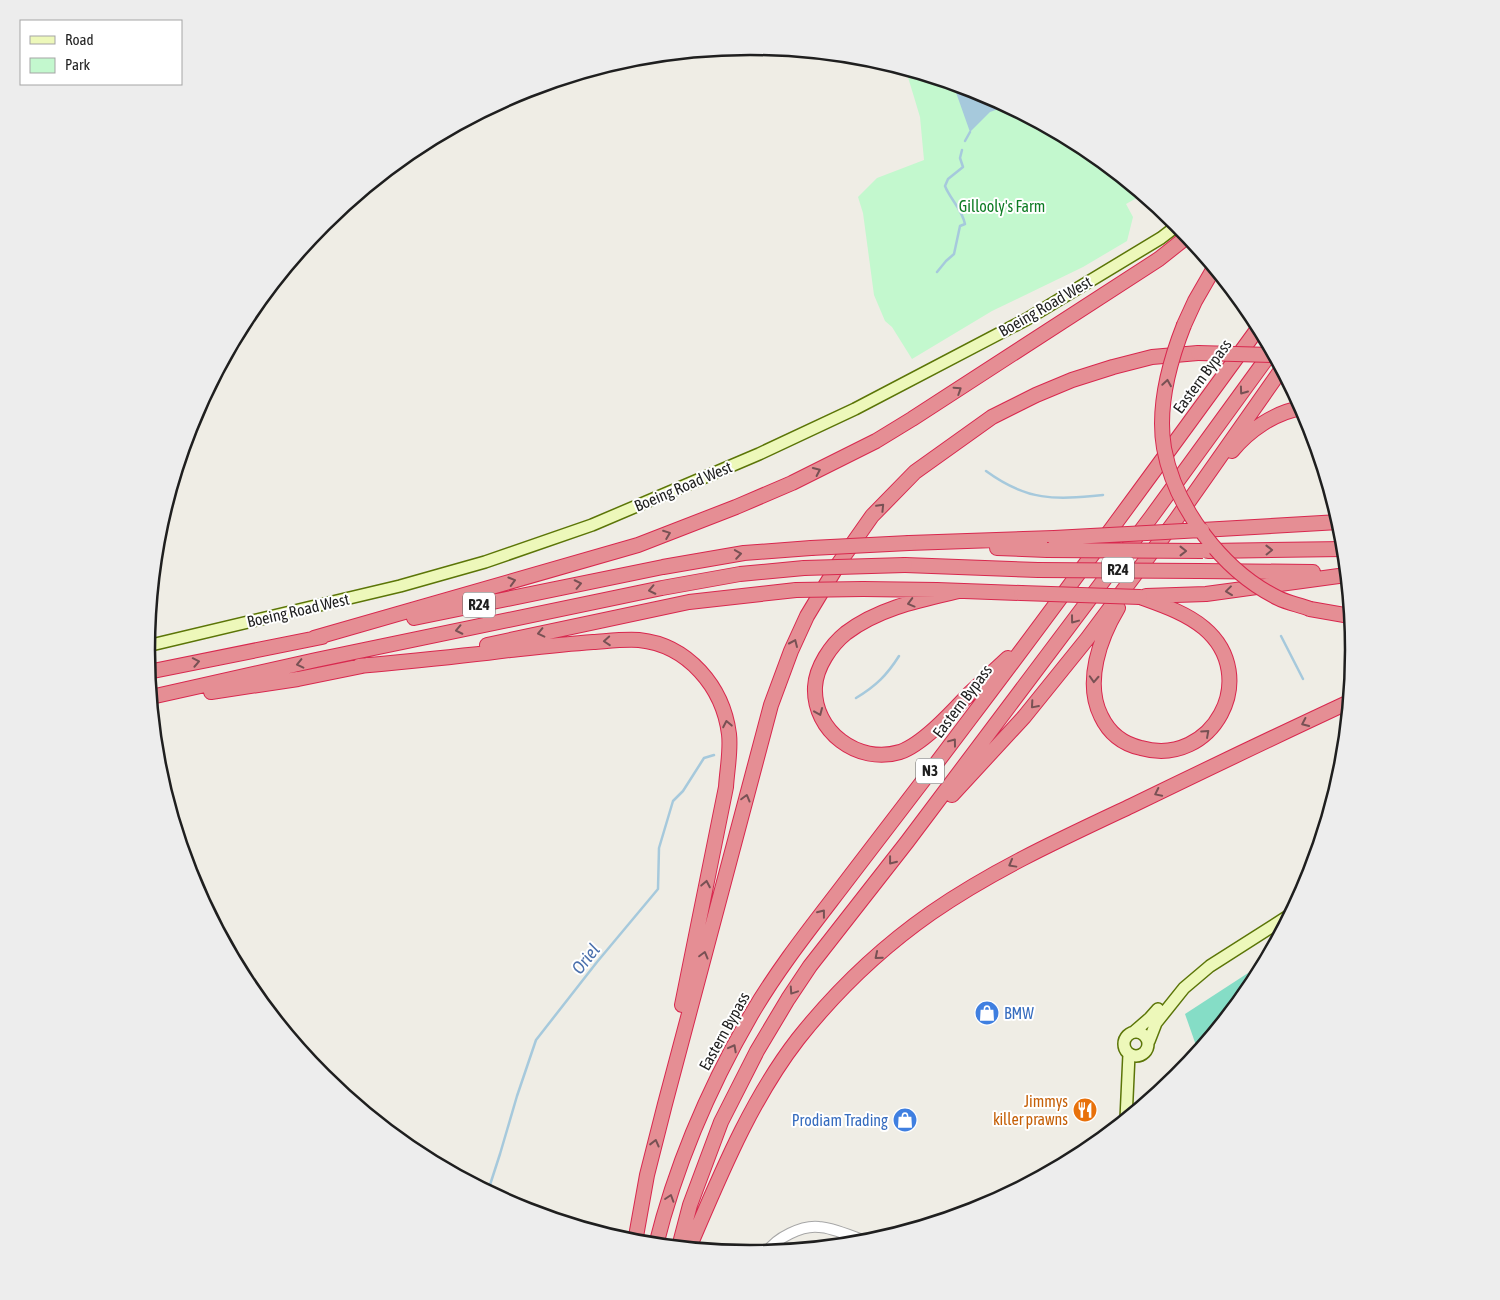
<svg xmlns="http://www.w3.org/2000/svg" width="1500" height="1300" font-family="'Asap Condensed',sans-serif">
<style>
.park{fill:#c3f8ce}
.pitch{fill:#85ddc6}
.water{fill:#a6c9dc}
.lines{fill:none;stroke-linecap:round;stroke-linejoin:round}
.stream{stroke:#a6c9dc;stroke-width:2.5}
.tertiary-casing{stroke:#a6a6a6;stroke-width:12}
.secondary-casing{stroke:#5b7507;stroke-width:14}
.motorway-casing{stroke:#d8284e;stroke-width:16}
.tertiary{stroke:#fff;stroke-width:10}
.secondary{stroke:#edf8ba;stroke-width:11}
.motorway{stroke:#e58e94;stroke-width:14}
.motorway-bridge-casing{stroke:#d8284e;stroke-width:16;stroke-linecap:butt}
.motorway-bridge{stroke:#e58e94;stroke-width:14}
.oneway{stroke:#785154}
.labels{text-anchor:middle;stroke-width:4;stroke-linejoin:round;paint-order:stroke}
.shield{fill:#fff;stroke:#626262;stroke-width:1}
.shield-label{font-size:15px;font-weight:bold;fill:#1f1f1f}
.park-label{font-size:16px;fill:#0e7c24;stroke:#fff}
.street-label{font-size:16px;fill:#1f1f1f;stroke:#fff}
.shop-label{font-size:16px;fill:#366cbe;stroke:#fff;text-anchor:start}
.food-label{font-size:16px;fill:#c56008;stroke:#fff;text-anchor:end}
.water-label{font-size:18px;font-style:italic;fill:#4c71ad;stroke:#fff}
.rim{fill:none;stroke:#1f1f1f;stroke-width:2.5}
</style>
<rect width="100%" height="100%" fill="#efede5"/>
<!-- park -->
<path class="park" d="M896,66L981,92L1086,148L1142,195L1126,204L1133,217L1127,241L1083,267L992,311L912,359L892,327L885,321L874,295L863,213L858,197L877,178L924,160L920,117L914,97L907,74Z"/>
<!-- pitch -->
<path class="pitch" d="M1265,962L1252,986L1198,1051L1185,1014Z"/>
<!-- water -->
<path class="water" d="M953,84L981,92L1007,106L990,112L970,132Z"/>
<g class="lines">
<!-- stream -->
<path class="stream" d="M965,141L970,132
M937,272L946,261L954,254L960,226L965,224C962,209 950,199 945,186L948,179L963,167L960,158L962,150
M986,471C1027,501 1054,500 1103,495
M1281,636L1303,679
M856,698C876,686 887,675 899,656
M488,1191L500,1154L517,1096L536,1040L597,962L658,889L659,848L673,801L683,791L704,758L714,755"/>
<defs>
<path id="tertiary" d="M767,1252C776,1238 802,1225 819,1227C831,1227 856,1238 869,1242"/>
<path id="secondary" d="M147,646L400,586L485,562L592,525L759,454L855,409L1027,319L1161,238L1178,225
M1135,1031L1150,1018L1158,1009
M1124 1044a12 12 0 1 1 24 0a12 12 0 1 1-24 0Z
M1149,1041L1156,1023L1184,988L1210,966L1290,915
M1126,1119L1129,1054"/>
<path id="motorway" d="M1184,325L1195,301L1214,268
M1232,451C1248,431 1275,412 1302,408
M1202,530L1339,522
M909,543L1054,538
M997,548L1047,550
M1208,551L1344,549
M905,565L1038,570
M1199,571L1313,572
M863,589L937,590L1021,593
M959,591C920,600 879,608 846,633C831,645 816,667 815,687C813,731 858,765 900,752C923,744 952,712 969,694C982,682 995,670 1008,658
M1146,596L1206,594L1346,575
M1118,608C1100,638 1084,682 1101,716C1109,733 1123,744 1141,748C1212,768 1262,677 1204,628C1186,613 1162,605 1140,597
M1310,609L1350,616
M414,618L663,567L744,553L811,548
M314,638L638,545L736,507L792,483L876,441L912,419L1159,259L1188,236
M487,645L689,602L796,590
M359,666C409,661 460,657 510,650C538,647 565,644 593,642C608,641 624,639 639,640C688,645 723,687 729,734C731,751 727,770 726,787L682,1005
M148,672L322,637
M211,692L298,679L367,665
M151,697L316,660L662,588L740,574L804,568
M952,795L1024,717L1087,639L1175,521L1281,370
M635,1242L647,1175L665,1104L771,705L791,651L807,616L839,563L872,516L915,472L992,417L1036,395L1072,380L1113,367L1152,357L1198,353
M656,1245C676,1164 710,1086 751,1015C780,965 817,920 851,875C891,823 930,772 969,720C1067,591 1163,459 1259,327
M679,1247L690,1205L721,1122L757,1051L788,999L810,966L907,842L1152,516L1272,351
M689,1248C720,1176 750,1101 798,1039C836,991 881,948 931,913C993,870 1063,838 1131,806C1203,771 1276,736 1349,702"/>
</defs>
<!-- tertiary casing -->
<use href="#tertiary" class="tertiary-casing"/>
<!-- secondary casing -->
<use href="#secondary" class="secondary-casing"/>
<!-- motorway casing -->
<use href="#motorway" class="motorway-casing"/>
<!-- tertiary -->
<use href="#tertiary" class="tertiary"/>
<!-- secondary -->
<use href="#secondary" class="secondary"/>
<!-- motorway -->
<use href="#motorway" class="motorway"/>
<defs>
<path id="motorway-bridge" d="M1184,325C1169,363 1157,407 1164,448C1175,508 1223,571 1278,598C1288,603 1300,605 1310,609
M1198,353L1274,355
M1054,538L1202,530
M811,548L909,543
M1047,550L1203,551
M804,568L905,565
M1038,570L1199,571
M796,590L863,589
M1021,593L1140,597"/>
</defs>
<!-- motorway-bridge casing -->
<use href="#motorway-bridge" class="motorway-bridge-casing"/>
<!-- motorway-bridge -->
<use href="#motorway-bridge" class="motorway-bridge"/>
</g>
<!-- one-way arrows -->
<defs><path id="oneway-chevron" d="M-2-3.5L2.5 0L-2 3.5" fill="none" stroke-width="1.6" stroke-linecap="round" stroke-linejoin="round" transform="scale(1.25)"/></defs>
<g class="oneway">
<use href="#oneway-chevron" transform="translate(1167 383) rotate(-81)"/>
<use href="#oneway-chevron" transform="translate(958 390) rotate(-33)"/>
<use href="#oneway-chevron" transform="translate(1243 391) rotate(126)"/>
<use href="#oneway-chevron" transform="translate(817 471) rotate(-25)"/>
<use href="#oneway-chevron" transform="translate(881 507) rotate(-46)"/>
<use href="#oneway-chevron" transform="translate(667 534) rotate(-21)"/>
<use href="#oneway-chevron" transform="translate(1269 550) rotate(-1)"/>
<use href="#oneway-chevron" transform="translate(1183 551)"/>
<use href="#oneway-chevron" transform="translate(738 554) rotate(-9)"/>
<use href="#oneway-chevron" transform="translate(512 581) rotate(-16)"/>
<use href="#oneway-chevron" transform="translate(578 584) rotate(-12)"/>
<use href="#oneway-chevron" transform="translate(652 590) rotate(168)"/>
<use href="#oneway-chevron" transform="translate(1229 591) rotate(173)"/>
<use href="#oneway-chevron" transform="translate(911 603) rotate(165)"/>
<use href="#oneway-chevron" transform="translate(1074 620) rotate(127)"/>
<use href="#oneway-chevron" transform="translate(459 630) rotate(168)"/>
<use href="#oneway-chevron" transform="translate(541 633) rotate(167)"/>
<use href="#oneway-chevron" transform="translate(607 641) rotate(176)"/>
<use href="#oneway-chevron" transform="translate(794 643) rotate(-66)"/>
<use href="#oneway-chevron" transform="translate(196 662) rotate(-11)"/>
<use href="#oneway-chevron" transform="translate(300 664) rotate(167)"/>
<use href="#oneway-chevron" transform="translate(1094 679) rotate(93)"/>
<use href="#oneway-chevron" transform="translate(1034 705) rotate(131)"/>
<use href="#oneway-chevron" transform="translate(819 712) rotate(67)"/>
<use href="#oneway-chevron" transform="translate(1305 723) rotate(155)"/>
<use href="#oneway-chevron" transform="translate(727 724) rotate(-101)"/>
<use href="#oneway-chevron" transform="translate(1206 733) rotate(-42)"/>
<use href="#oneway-chevron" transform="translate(953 742) rotate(-53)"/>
<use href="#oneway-chevron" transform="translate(1158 793) rotate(154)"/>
<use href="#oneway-chevron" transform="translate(746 798) rotate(-75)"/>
<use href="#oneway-chevron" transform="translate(892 861) rotate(128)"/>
<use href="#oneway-chevron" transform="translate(1012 864) rotate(151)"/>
<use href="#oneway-chevron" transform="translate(706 884) rotate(-79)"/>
<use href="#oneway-chevron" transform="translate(822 913) rotate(-52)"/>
<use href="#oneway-chevron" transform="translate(704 955) rotate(-75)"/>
<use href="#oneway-chevron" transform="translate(878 956) rotate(140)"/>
<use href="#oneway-chevron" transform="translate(793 991) rotate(124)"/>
<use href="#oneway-chevron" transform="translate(733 1048) rotate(-62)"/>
<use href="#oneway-chevron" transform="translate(655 1143) rotate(-76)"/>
<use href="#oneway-chevron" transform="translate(670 1198) rotate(-72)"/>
</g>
<!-- icons -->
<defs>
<symbol id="shop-disc" viewBox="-11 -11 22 22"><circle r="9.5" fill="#3f7fe0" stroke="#fff"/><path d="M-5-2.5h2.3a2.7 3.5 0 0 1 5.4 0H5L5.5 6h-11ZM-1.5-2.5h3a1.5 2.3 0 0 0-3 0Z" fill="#fff"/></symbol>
<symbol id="restaurant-disc" viewBox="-11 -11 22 22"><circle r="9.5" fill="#e8710a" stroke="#fff"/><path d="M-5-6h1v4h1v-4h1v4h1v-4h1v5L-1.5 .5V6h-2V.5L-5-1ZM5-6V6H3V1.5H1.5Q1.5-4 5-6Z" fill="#fff"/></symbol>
</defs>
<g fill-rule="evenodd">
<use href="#shop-disc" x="973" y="999" width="28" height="28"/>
<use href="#restaurant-disc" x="1071" y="1096" width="28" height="28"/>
<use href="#shop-disc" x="891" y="1106" width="28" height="28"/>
</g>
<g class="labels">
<!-- shield labels -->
<g class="shield">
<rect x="1102" y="557.5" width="32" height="25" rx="4"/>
<rect x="463" y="592.5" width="32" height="25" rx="4"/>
<rect x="916" y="758.5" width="28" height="25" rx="4"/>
</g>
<g class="shield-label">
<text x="1118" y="575">R24</text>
<text x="479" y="610">R24</text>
<text x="930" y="776">N3</text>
</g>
<!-- park labels -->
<g class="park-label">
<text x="1002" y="212">Gillooly's Farm</text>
</g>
<!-- street labels -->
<g class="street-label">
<text transform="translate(1045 306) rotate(-30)" y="6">Boeing Road West</text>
<text transform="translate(1202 376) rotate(-54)" y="6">Eastern Bypass</text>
<text transform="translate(683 486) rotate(-23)" y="6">Boeing Road West</text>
<text transform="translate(298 610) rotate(-13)" y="6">Boeing Road West</text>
<text transform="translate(962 701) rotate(-53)" y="6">Eastern Bypass</text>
<text transform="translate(724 1031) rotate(-61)" y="6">Eastern Bypass</text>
</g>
<!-- shop labels -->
<g class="shop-label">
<text x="1004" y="1019">BMW</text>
<text x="888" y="1126" text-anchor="end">Prodiam Trading</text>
</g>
<!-- food labels -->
<g class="food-label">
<text x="1068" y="1107">Jimmys<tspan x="1068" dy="18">killer prawns</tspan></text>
</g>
<!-- water labels -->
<g class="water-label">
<text transform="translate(586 959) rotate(-51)" y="6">Oriel</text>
</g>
</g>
<!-- crop -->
<path d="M0 0H1500V1300H0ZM155 650a595 595 0 1 1 1190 0a595 595 0 1 1-1190 0Z" fill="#ededed" fill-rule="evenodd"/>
<path class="rim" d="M155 650a595 595 0 1 1 1190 0a595 595 0 1 1-1190 0Z"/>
<!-- legend -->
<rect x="20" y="20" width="162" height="65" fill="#ffffff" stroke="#a5a5a5"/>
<rect x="30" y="36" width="25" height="8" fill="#edf8ba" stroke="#a5a5a5"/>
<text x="65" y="45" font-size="15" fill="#1f1f1f">Road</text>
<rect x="30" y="58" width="25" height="15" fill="#c3f8ce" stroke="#a5a5a5"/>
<text x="65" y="70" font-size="15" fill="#1f1f1f">Park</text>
</svg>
